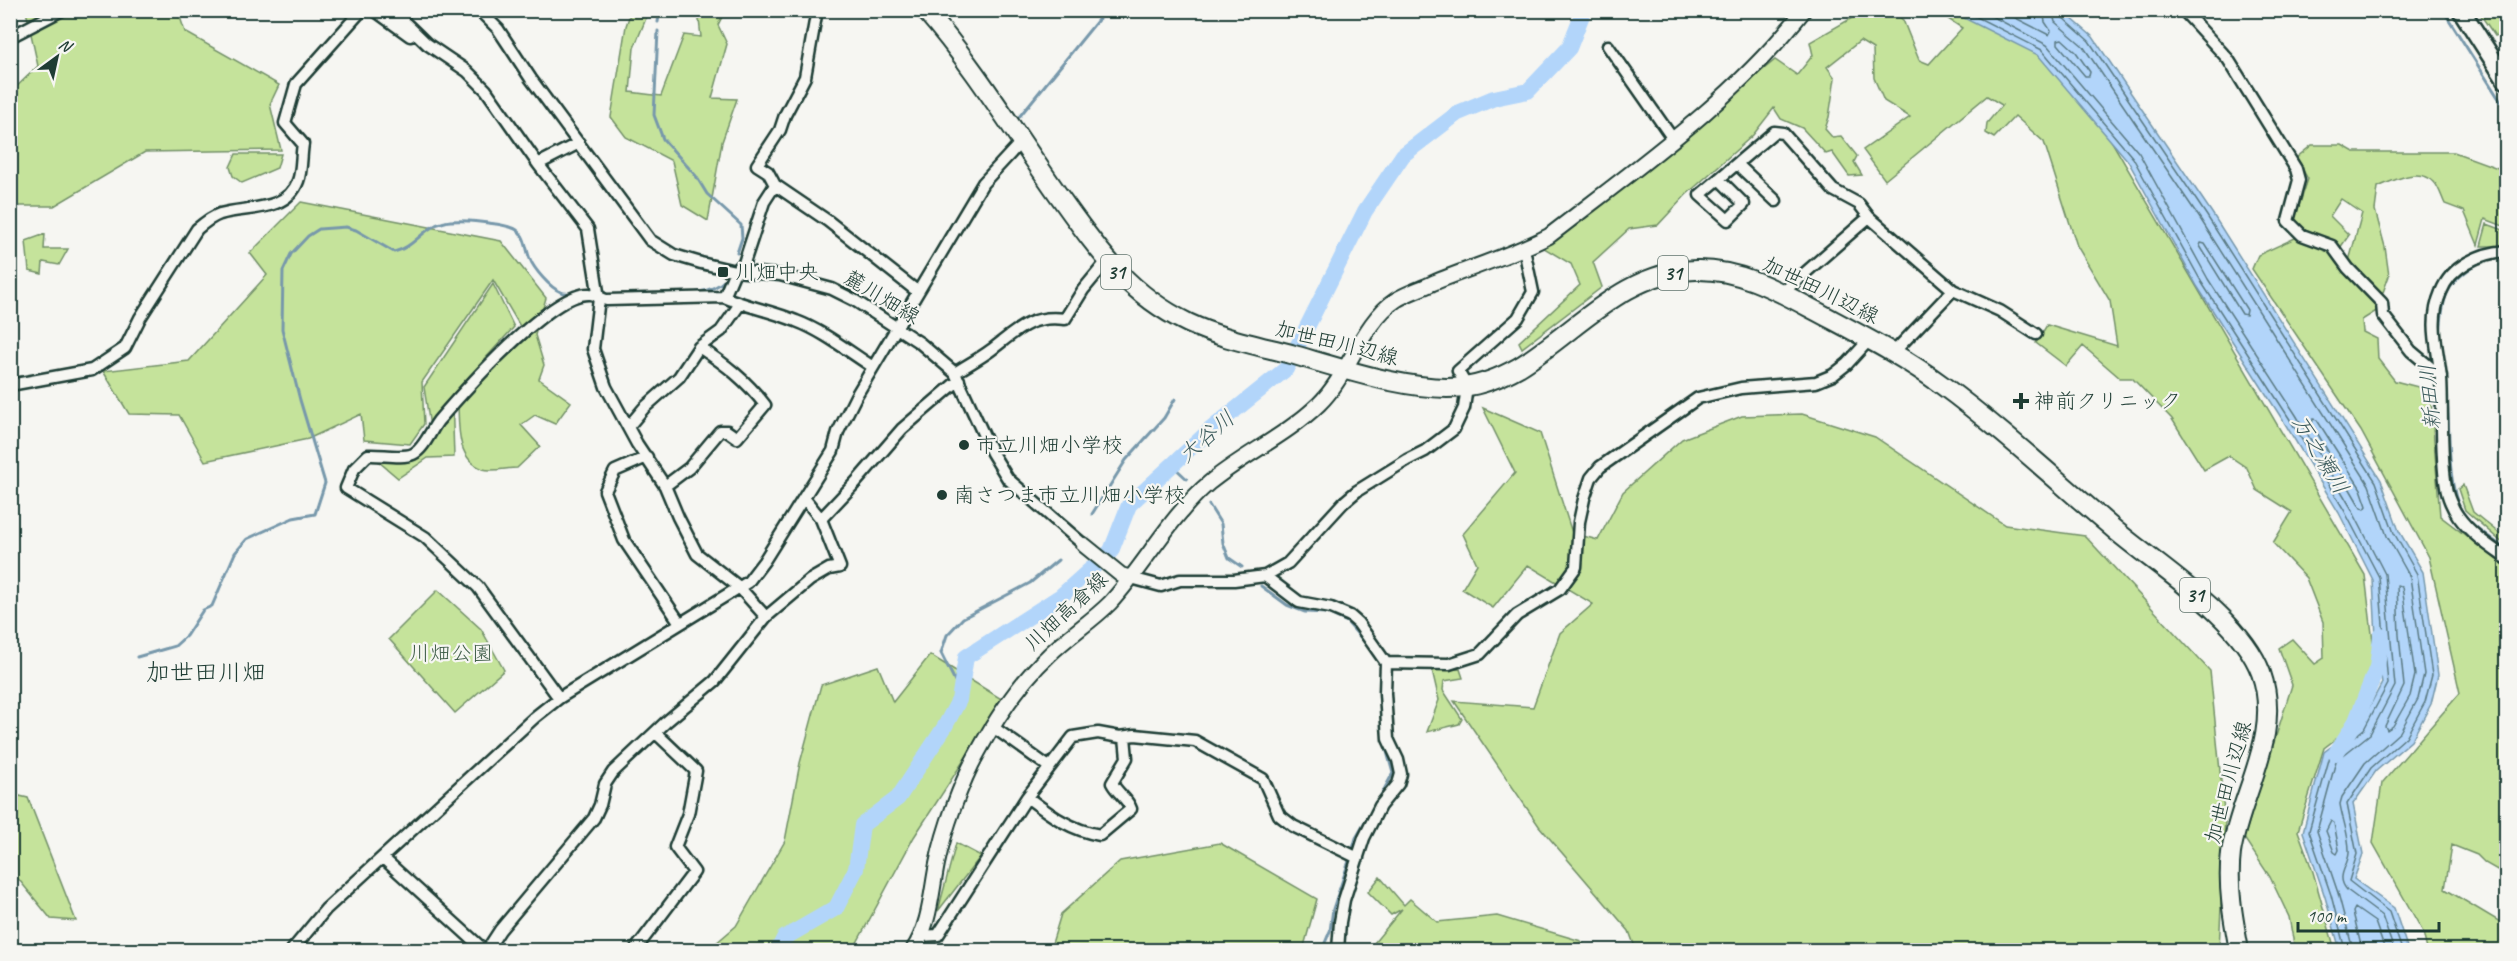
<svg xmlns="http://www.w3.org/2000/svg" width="2517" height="961" font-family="Caveat,'Klee One',sans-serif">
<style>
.green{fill:#c5e39b;stroke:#729068;stroke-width:1.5}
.water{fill:#b2d5fa;stroke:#7798ab;stroke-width:1.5}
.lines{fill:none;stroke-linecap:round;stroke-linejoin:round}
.shore{stroke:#5a7a83;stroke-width:1.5}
.stream{stroke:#7798ab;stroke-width:3}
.river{stroke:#b2d5fa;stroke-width:16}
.minor-casing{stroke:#1f3d34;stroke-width:15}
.tertiary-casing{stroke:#1f3d34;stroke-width:18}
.secondary-casing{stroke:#1f3d34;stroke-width:21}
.primary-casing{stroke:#1f3d34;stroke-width:22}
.minor{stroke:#f6f6f2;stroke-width:10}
.tertiary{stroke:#f6f6f2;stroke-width:14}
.secondary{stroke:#f6f6f2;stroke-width:16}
.primary{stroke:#f6f6f2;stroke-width:18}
.poi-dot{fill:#1f3d34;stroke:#f6f6f2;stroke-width:2}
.labels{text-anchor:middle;stroke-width:4.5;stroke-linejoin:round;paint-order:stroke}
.shield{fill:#f6f6f2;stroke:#60746d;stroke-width:1.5}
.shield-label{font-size:20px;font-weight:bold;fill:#1f3d34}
.poi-label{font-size:21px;fill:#1f3d34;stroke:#f6f6f2;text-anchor:start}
.street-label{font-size:21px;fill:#1f3d34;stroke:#f6f6f2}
.park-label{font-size:21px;fill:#405e49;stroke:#f6f6f2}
.water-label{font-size:22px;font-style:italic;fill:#3c5b5c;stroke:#f6f6f2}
.quarter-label{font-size:24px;fill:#1f3d34;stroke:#f6f6f2}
</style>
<rect width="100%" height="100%" fill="#f6f6f2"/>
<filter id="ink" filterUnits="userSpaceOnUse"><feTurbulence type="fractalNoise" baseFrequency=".0167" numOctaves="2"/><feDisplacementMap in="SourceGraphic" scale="12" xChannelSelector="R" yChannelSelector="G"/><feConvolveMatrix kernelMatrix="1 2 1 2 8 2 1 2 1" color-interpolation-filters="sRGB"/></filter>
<g filter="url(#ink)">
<!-- green -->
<path class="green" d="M1890,10L1903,20L1919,60L1929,64L1962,28L1936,11H2017L2056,46L2365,575L2378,684L2358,722L2324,748L2298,831L2313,872L2335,950H2295L2289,917L2270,877L2244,838L2292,685L2279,648L2292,639L2315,664L2324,658L2323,622L2306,578L2273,543L2292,512L2257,490L2247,468L2229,456L2204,470L2172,419L2132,378H2120L2083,346L2066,366L2036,343L2047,325L2117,346L2110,301L2077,246L2044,142L2015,116L1994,138L1986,133L1987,123L2002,105L1987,96L1885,180L1863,150L1910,117L1884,101L1874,78L1873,49L1860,41L1827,67L1835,78L1829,117L1825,129L1832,137L1841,136L1857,156L1854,162L1862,175L1849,176L1832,152L1826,154L1802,128L1781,119L1774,108L1753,135L1686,195L1658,225L1629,229L1593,262L1602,287L1522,348L1519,342L1580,285L1571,264L1544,248L1775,60L1797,75L1813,55L1810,42L1864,11Z
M26,11H178L185,32L279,85L270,104L281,150L145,152L54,206H11V92L38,66Z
M631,11H649L634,48L630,92L661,96L684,35L701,37L698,11H725L718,25L727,44L712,98L737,99L722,142L708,221L682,205L672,161L626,137L611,117L626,26Z
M2478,11H2506V32L2495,36Z
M2312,145H2342L2354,152H2454L2506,171V227L2485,219L2478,245L2464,211L2445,204C2442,198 2439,187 2434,182C2419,167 2394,180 2378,187L2375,210L2385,247L2389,276L2382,295L2349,261L2362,213L2341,199L2330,216L2349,235L2340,248C2327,234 2308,235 2294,221L2308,179L2296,158Z
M236,154H281L277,168L242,183L233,176L230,167Z
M301,202L501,241L546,298L535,335L544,365L539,379L571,402L555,424L535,415L521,425L540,446L517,468C507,468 492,472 483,469C456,459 459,427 458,403L527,338L493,280L422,382L424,424L410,444L364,440L361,414L308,439L205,461L179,415L129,414L103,371L189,361L267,275L250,253Z
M2487,224L2506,231V246H2481Z
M45,234L44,249H68L59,265L43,262L42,274L29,271L26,241Z
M2295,238L2330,249L2375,304L2378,310L2362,320L2363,332L2377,339L2378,359L2395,381L2430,390L2440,516L2506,566V875L2485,863L2477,855L2452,845L2445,889L2502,923L2506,931V950H2427L2423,932L2373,843L2382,783L2460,693L2429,557L2361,431L2252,269L2258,255Z
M493,284L514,327L452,395L454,457L428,458L398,478L378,461L418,458L432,440L424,387Z
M1483,408L1540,433L1572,533L1598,540L1623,492L1682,439L1742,416L1802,414L1875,437L2005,525L2085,536L2210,671L2225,821L2219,950H1636L1629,931L1539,826L1454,701L1533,707L1560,633L1593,604L1528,565L1493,608L1462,589L1477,564L1463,534L1515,473Z
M2463,485L2473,512L2506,539V546L2465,510L2458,489Z
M438,590L481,629L504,670L455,713L389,639Z
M930,655L1003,700L914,837L853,950H708L736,926L785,841L800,763L821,685L878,666L893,702Z
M1460,669L1463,678L1444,681L1443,690L1462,719L1459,724L1427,732L1439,700L1432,670Z
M11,794L28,798L76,921L51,919L11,870Z
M956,843L981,856L938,911Z
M1220,843L1317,899L1303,950H1050L1061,914L1120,861Z
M1380,877L1404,905L1410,899L1437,922L1497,916L1581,941L1588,950H1380L1374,943L1402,909L1391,915L1368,892Z"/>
<!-- water -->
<path class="water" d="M1950,11H2063L2093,37L2212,213L2381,480L2399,531L2423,572L2438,675L2431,704L2411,741L2376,771L2353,804L2363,854L2354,879L2394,908L2408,950H2340L2325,897L2303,832L2324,752L2359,726L2382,683L2376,637L2373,580L2339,513L2284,422L2197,286L2128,161L2038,55Z"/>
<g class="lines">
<!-- shore -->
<path class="shore" d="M1963,10L2042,50L2133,158L2202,283L2289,418L2344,510L2379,577L2388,684L2364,729L2330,756L2309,831L2331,895L2345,950
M1980,10L2047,45L2139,153L2208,279L2296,415L2350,506L2385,574L2395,686L2370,734L2336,761L2317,831L2338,893L2353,950
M2000,10L2049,35L2051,31L2045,22L2043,10
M2052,10L2055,22L2083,46L2201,220L2369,485L2387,536L2410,577L2424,674L2418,699L2400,732L2365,763L2342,797L2340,804C2342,819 2350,837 2349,853C2348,867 2335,876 2347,890L2382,916L2394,950
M2060,10L2062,17L2089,41L2207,216L2376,482L2394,533L2417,574L2432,675L2425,702L2406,737L2371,768L2347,804L2357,854L2349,881L2389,912L2402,950
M2062,39L2076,52L2090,72L2089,76H2085L2058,44V40Z
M2201,243L2205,244L2247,310L2246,315L2242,314L2200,246Z
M2313,419L2317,420L2361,489L2367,506L2365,509L2361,508L2312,424Z
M2397,585L2402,587L2415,675L2410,696L2393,726L2387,730L2385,726L2404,686L2399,635Z
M2331,821L2334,823L2339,850L2337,854L2334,852L2326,831Z
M2362,950L2353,912L2355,908L2375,922L2385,950"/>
<!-- stream -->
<path class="stream" d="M2443,10L2506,110
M658,22L660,10
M658,31L654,115L663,139L696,176L707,194L741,225L742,238L737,253
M1019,117L1106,10
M642,294C667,292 707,299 725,280
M2440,337C2443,294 2444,285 2481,261
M2447,400C2450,430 2447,486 2461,510C2471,527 2492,538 2506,550
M1172,465L1187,479
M1209,505L1221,524L1223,543L1229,558L1242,567
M1092,514L1126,460L1164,418L1175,399
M1261,586L1287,605L1305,612L1327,613L1347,622L1369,647
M137,657L175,646L186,636L203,610L212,606L235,553L247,539L293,518L315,514L325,483L300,400L282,329L283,271L291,254L308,236L319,229L346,227L356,230L394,252C414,248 424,226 445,222C458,219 506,223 517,230C526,236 526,250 530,259C534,269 550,288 561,292C564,294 570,293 574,293
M960,691L941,653L947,635L963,618L1030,583L1058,560
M1378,801L1393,773L1384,741
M1352,852L1356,838L1374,807
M1322,950L1330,931L1333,909L1350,858"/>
<!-- river -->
<path class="river" d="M2336,753L2356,721L2377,667L2381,636
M778,950L784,938L836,908L856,869L862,825L898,798L944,728L959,700L966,657L1061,596L1111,551L1129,505L1210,430L1286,369L1365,211L1403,155L1458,113L1494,98L1528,91L1569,48L1584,10"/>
<defs>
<path id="minor" d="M374,10L410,36
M392,10L427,44L467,71L486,90L538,164L588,229L599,298L593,349L606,387L637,444L665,486L678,517L697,554L739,587L766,617
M479,10L498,29L531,79L650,240L674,255L701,263L735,271L780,275L832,289L854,300L920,343L955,373L992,453L1008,479L1084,545
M2183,10L2228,59L2296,169L2299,180L2288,221L2302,235L2332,246L2348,268L2382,303L2383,315L2411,351L2441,376
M10,37L62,10
M1608,46L1673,139
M538,164L579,143
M1737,164L1776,201
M1719,179L1744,204L1728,220L1700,195L1774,132L1783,133L1833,190L1859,204L1869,217L1953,290L2000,311L2036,334
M775,185L828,221L918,292
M2506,251C2480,253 2451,266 2441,292C2428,322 2438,348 2441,378C2443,414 2440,452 2446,487C2447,496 2453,509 2458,516C2471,534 2489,546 2506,558
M1782,293L1869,217
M724,297L735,271L744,263L764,202L775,185L768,172L757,165L780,130L785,115L805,77L817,10
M1893,353L1953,290
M955,373C967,365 979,359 991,350C1016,331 1031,314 1065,319L1083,290L1107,261
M10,385L92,370L125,348L140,318L197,229C204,223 211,217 220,214C246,206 286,213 298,181C302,171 301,155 303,144L285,123L296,84L362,10
M628,427L644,408L679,377L699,347L721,331L740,304
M647,457L615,471L605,491L624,540L680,623
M665,486L689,468L720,431H727L737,438L765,405C746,380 725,364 699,347
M821,519L856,482L902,429L959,380
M1265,576L1299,602L1331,608L1350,616L1358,623L1386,663L1385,693L1388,739L1398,760L1401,774L1398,784L1380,806L1364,838L1344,900L1340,922L1338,950
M1131,578L1161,586L1180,580H1234L1265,576L1288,563L1343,503L1357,491L1407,460L1425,451L1454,429L1464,408L1467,387L1458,371L1518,318L1533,292L1524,249
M1386,663L1449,664L1480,654L1517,615L1560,589L1576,567L1579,522L1584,499L1591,478L1600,467L1698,398L1741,388L1816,382L1833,375L1847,364L1870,339
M559,698L478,587L425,537L346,488L354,469L368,455C381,454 402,459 413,454C424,449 431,430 438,421C463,392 552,291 590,294C595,294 602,299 607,300L724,297C747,307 772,311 796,321C823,331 848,351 873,367
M993,727L1049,767
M1027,797C1051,815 1070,830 1100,835L1131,809C1128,799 1117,793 1112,783L1127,758L1125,737
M383,858L484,950
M920,936L938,935L1027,797L1073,737L1098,733L1120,737L1135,735L1195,741L1263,779L1279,815L1293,826L1358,858
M292,950L326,909L535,717L559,698L748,582L764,561L833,451L838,432L856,396L983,183L1021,142
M487,950L500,930L594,818L600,805L605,784L613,772L666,722L715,681L766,617L810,580L829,569L840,567L821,519L804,498
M635,950L694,872L675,847L688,814L696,771L656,733"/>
<path id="tertiary" d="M1084,545L1121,575L1131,578
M913,950C930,925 931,894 937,864C944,830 961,782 978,752C997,717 1020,682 1049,655C1068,636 1091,622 1110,603C1145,565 1170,516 1209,483C1244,454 1286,436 1319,404C1349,375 1362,322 1396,300C1407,293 1421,289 1433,283C1471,267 1511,256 1549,236C1638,167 1734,100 1804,10"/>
<path id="secondary" d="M2461,10L2506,80"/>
<path id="primary" d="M925,10C974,66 1014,132 1057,193C1096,247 1126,293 1188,323C1220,338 1256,345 1291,354C1340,368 1413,393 1463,387C1481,385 1503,376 1519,367C1576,332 1624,271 1696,270C1740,269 1778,291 1816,311C1859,334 1903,356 1942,385C2003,430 2058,482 2115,530C2160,568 2241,618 2261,673C2283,735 2240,793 2231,853C2227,886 2233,918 2239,950"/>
</defs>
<!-- minor casing -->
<use href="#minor" class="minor-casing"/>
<!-- tertiary casing -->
<use href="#tertiary" class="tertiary-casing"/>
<!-- secondary casing -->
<use href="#secondary" class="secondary-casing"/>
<!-- primary casing -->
<use href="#primary" class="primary-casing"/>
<!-- minor -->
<use href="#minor" class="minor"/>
<!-- tertiary -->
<use href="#tertiary" class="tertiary"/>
<!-- secondary -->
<use href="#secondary" class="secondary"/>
<!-- primary -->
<use href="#primary" class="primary"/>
</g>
</g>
<!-- markers -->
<g class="poi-dot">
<rect x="717" y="266" width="12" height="12" rx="3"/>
<path d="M2018 392h6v6h6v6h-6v6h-6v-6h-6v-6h6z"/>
<circle cx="964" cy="445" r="6"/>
<circle cx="942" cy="495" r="6"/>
</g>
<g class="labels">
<!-- shield labels -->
<g class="shield">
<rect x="1101" y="255" width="30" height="34" rx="4.5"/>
<rect x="1658" y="256" width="30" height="34" rx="4.5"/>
<rect x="2180" y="578" width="30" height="34" rx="4.5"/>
</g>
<g class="shield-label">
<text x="1116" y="279">31</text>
<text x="1673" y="280">31</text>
<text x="2195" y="602">31</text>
</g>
<!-- poi labels -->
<g class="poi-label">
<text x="735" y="279">川畑中央</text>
<text x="2034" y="408">神前クリニック</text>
<text x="976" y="452">市立川畑小学校</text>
<text x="954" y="502">南さつま市立川畑小学校</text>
</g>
<!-- street labels -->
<g class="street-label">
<text transform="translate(1821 290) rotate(26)" y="7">加世田川辺線</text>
<text transform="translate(882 297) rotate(31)" y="7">麓川畑線</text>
<text transform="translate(1337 343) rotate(14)" y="7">加世田川辺線</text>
<text transform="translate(1066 611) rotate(-43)" y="7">川畑高倉線</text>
<text transform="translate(2228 782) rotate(-75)" y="7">加世田川辺線</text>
</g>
<!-- park labels -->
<g class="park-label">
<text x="451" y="660">川畑公園</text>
</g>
<!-- water labels -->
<g class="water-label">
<text transform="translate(2429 397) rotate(-95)" y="8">新田川</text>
<text transform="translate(1206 436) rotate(-41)" y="8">大谷川</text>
<text transform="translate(2321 454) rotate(59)" y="8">万之瀬川</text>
</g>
<!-- quarter labels -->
<g class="quarter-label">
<text x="206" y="680">加世田川畑</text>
</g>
</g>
<!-- margin -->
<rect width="2517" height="961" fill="none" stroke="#f6f6f2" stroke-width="36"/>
<rect x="18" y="18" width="2481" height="925" fill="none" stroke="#1f3d34" stroke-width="2" filter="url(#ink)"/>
<!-- north arrow -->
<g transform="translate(57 57) rotate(33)" stroke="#f6f6f2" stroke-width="4.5" paint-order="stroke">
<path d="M0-4.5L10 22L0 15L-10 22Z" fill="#1f3d34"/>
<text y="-9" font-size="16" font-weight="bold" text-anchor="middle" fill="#1f3d34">N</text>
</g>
<!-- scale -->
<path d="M2298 922v9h141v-9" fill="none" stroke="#1f3d34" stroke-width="3"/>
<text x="2307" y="922" font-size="18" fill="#1f3d34" stroke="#f6f6f2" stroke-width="4.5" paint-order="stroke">100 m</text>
</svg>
